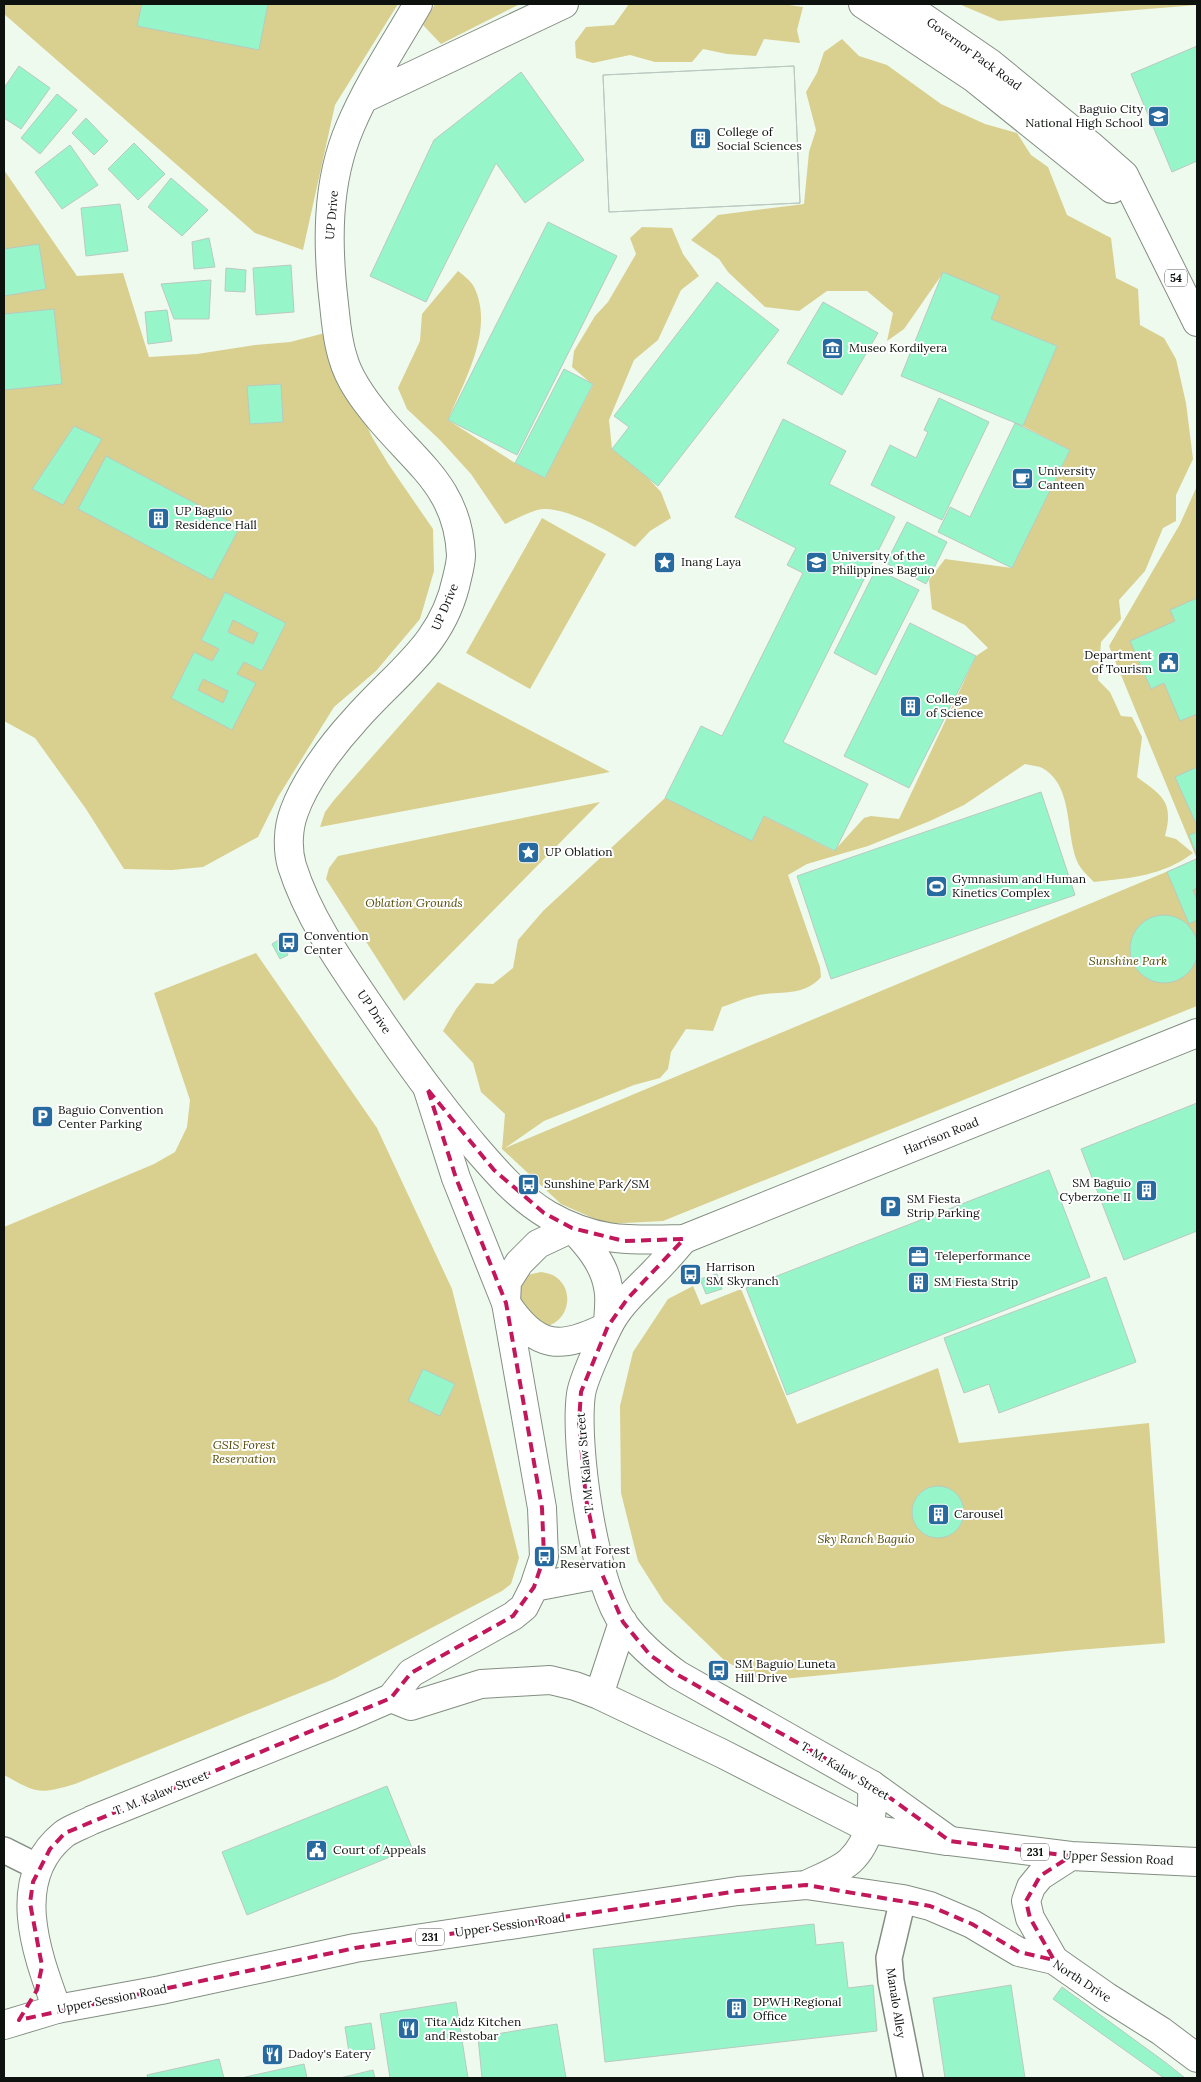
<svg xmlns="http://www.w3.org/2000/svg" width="1201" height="2082" font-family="Lora,serif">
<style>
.green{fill:#d9d090}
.building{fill:#97f5ca;stroke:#b9c9c1;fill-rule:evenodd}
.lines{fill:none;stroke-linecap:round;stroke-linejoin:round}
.minor-casing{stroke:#838e82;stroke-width:28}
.secondary-casing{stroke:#838e82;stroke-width:30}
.primary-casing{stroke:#838e82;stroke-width:30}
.trunk-casing{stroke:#838e82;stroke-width:30}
.minor{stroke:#fff;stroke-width:25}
.secondary{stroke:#fff;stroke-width:28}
.primary{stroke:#fff;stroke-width:28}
.trunk{stroke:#fff;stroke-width:28}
.marked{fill:none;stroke:#c2185b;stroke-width:4;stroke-dasharray:10 6;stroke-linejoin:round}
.labels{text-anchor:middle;stroke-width:4;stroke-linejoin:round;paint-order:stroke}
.shield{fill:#fff;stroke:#565956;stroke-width:1}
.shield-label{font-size:11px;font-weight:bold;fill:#0e120e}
.street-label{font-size:12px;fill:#0e120e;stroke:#fff}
.poi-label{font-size:12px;fill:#0e120e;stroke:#fff;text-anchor:start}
.park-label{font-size:12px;font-style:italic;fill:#534a04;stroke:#fff}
</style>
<rect width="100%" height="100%" fill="#effaee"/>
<!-- green -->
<path class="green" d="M4,4H398L335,105L303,250L255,233L4,14Z
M435,4H520L441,44L423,25Z
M629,4H782L803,7L797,30L800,43L764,39L756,56L727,54L703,49L692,62H655L630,55L593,63L576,58L575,42L586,27L614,25Z
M959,4H1197V5L999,21Z
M842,39L859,56L887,65L941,104L985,124L1017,133L1031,155L1048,167L1067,215L1111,238L1116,278L1138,289L1140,325L1164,338L1176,359L1186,403L1193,459L1176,495V521L1163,528L1145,571L1119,600L1121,619L1101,642L1098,680L1110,692L1121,716L1132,717L1142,737L1137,777C1163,796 1174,802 1165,836L1176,839L1193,853C1163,876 1130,878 1094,882C1088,876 1080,869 1077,861C1065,832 1074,783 1040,767C1036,766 1029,765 1025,764L964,805L930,821L868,846L807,864L788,875L820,967L821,977C805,996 781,991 759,995C747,997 734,1003 722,1007L713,1031L686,1029L671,1052L668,1069L660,1078L634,1085L544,1121L505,1148L1197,859L1109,646L1180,524L1197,486V1006L663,1221L606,1224L561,1204L502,1149L505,1114L481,1092L473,1063L443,1031L456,1009L476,983L493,984L513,968L518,940L543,911L665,798L752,840L764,816L834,851L864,818L871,816L899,819L976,656L988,648L965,625L932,609L929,580L945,559L1012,568L1070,450L1023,426L1057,346L991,319L1000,296L943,273L904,329L887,341L893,313L867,291H827L799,311L765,307L728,272L719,259L691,240L718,215L804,204L809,152L816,130L806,92L817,73L824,52Z
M4,170L77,276L123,273L149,357L197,354L255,345L290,342L325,333L372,437L389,465L433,529L434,571L420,619L376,671L334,707L278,797L258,837L203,867L172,870L124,869L86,809L35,738L4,721Z
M642,227L672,228L683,254L699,276L681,290L658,340L634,360L609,420L612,449L646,476L661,492L671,518L650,531L635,547C613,534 562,503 537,510C527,513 516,519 505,524L471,474L440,440L407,409L398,388L420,341L422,314L458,271C463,275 471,281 474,287C495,329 464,381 448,420L515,463L545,478L593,385L572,367L574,351L595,316L608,302L636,254L630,238Z
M542,518L606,554L530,689L466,653Z
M438,682L610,772L320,827L325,812L334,800Z
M600,802L404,1001L326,879L329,868L338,856Z
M256,953L377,1128L452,1289L519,1558L511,1584L502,1591L334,1679L75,1784C38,1795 37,1793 4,1775V1227L154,1164L175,1152L187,1127L190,1100L154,993Z
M541,1272C546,1273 552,1274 556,1277C577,1292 567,1327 540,1327C535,1327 530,1324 525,1323L517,1285L527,1275Z
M693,1286L701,1305L741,1289L797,1424L938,1368L959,1443L1149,1423L1165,1643L1077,1650L763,1681L725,1661L664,1602L638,1561L621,1493L620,1406L633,1352L668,1299Z"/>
<!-- building -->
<path class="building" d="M142,4H268L259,50L137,26Z
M1197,46V161L1172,172L1131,74Z
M19,66L50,88L21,129L4,118V88Z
M794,66L800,203L609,212L603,75Z
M794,66L800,203L609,212L603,75Z
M521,72L584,160L525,203L496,163L426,302L370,276L434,140Z
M57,94L77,110L40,154L21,138Z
M86,118L108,141L94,155L72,133Z
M134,143L165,174L138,200L108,169Z
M70,145L98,185L62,209L35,172Z
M171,178L208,210L182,236L148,207Z
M120,204L128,251L86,256L81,208Z
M548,222L617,256L517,455L448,420Z
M209,238L215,267L194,269L192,242Z
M39,244L46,289L4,296V249Z
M291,265L294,312L256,315L253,268Z
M226,268L246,270L245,292L225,291Z
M943,272L1000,296L991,319L1057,346L1023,426L901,376Z
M211,280L209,319H174L161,284Z
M717,282L779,330L658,486L612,449L629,427L614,416Z
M823,302L878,333L842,395L787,363Z
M54,309L62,384L4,390V314Z
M167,310L172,341L148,344L145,312Z
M564,369L593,384L545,478L515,463Z
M281,384L283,422L250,424L247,386Z
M939,398L989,422L942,520L871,485L890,445L916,458L928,432L924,430Z
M783,419L846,451L829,484L895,517L783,742L868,784L835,851L764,816L752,841L665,798L701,726L722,736L803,573L787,565L796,548L735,517Z
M1015,423L1070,450L1012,568L938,532L950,507L970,517Z
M74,426L102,439L63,505L32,489Z
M106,456L240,527L212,580L78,509Z
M907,522L947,542L926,584L886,563Z
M876,569L919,590L876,675L834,653Z
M225,592L286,623L262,671L244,662L237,674L256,683L232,730L171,698L194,652L212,661L219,649L201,640ZM233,620L258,633L253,644L228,632ZM203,679L228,691L223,703L198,690Z
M1197,598V714L1180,721L1164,683L1151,689L1130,641L1175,621L1170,610Z
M910,623L976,656L909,788L844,756Z
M1197,767V826L1175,777Z
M1041,792L1075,895L831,979L797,876Z
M1197,832V851H1195L1189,835Z
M1196,859L1197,888L1193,890L1197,900V920L1189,924L1167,872Z
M1130 949a34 34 0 1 1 68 0a34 34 0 1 1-68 0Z
M280,939L288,955L280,959L272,944Z
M1197,1103V1231L1124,1260L1081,1149Z
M1049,1170L1090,1277L787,1395L746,1288Z
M717,1274L722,1289L706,1294L700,1279Z
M1106,1277L1136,1362L999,1413L989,1384L964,1393L944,1338Z
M423,1369L455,1384L440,1416L408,1401Z
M912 1512a26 26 0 1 1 52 0a26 26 0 1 1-52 0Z
M387,1786L412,1848L247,1915L222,1852Z
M814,1924L816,1945L843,1942L848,1988L873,1985L877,2031L605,2062L593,1949Z
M1011,1985L1025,2078H945L933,1998Z
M1062,1987L1165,2062L1185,2078H1164L1053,1999Z
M456,2002L468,2078H390L380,2014Z
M371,2023L375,2049L349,2053L345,2027Z
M557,2024L566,2078H482L478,2037Z
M219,2059L224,2078H148L147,2075Z
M304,2064L307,2078H241Z
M373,2070L375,2078H340Z"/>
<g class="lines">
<defs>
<path id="minor" d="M4,1850L38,1867
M903,1899L889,1958L891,1981L910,2078"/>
<path id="secondary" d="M428,1090L456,1178L506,1303C537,1350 561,1350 608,1326
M684,1239C675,1249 666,1260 656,1270C639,1288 619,1304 608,1327C601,1341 583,1380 581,1394C574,1445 594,1582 623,1623C638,1644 657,1660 678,1675L872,1785L950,1841
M534,1587L602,1574
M599,1695L623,1622
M391,1698L411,1706L481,1684L550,1680L575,1686L599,1695L721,1753L870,1829L946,1841
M57,2009C37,1954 8,1879 64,1834C72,1828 83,1825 92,1820L352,1715L391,1698L411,1673L513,1616L524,1607L534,1587L544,1557L542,1508L506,1303"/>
<path id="primary" d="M950,1841L1071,1856L1197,1862
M806,1885C820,1878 839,1871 850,1861C872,1840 873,1812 872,1785
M1054,1960L1030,1918L1026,1901L1031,1887L1040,1876L1071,1856
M4,2025L57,2009L161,1990L355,1948L738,1891L806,1885L903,1899L930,1906L972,1924L1019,1952L1054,1960L1107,1997L1161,2031L1197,2058"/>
<path id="trunk" d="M418,4C395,44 368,84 350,127C326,183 327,245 334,304C336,322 337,340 343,358C349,380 364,400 379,418C417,464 458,488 461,555C461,562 459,570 457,578C443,646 396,672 354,721C332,745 305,781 294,812C288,828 287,849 292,866C309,920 344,968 376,1015C405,1058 436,1100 469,1140C493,1168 516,1196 548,1215C597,1243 630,1240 684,1239L1197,1033
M863,4L974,78L1112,189
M904,4L990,63L1090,145L1124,175L1197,322
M365,98L564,4
M506,1303L507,1282L519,1263L538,1244L572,1228C587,1244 604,1263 608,1287C611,1299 608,1314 608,1326"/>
</defs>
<!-- minor casing -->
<use href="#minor" class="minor-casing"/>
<!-- secondary casing -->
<use href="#secondary" class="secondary-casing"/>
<!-- primary casing -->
<use href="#primary" class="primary-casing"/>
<!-- trunk casing -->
<use href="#trunk" class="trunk-casing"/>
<!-- minor -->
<use href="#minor" class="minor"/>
<!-- secondary -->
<use href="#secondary" class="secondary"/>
<!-- primary -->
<use href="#primary" class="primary"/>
<!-- trunk -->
<use href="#trunk" class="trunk"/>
</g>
<!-- marked area -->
<path class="marked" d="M428,1090L494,1170L544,1213L572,1228L624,1241L684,1239L628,1298L608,1326L581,1392L579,1422L586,1499L602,1574L623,1622L650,1655L678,1675L872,1785L950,1841L1071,1856L1040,1876L1026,1901L1030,1918L1054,1960L1019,1952L972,1924L930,1906L806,1885L738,1891L355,1948L19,2020L37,1990L42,1966L30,1903L33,1882L50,1849L65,1833L391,1698L411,1673L513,1616L534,1587L544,1557L542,1508L506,1303L456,1178Z"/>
<!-- icons -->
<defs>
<symbol id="school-square" viewBox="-11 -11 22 22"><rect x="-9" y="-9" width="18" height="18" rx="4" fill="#276a9f" stroke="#fff"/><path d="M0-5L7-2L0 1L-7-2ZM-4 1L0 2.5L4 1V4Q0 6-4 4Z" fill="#fff"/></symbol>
<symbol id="building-square" viewBox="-11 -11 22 22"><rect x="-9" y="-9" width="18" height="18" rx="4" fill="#276a9f" stroke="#fff"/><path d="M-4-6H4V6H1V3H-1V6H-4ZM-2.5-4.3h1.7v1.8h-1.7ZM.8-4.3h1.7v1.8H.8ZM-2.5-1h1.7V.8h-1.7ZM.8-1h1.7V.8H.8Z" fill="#fff"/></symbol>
<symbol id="museum-square" viewBox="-11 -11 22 22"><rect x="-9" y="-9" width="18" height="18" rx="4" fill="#276a9f" stroke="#fff"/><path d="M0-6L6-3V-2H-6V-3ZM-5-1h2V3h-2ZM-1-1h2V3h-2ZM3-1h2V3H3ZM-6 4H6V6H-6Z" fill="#fff"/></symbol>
<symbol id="cafe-square" viewBox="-11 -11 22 22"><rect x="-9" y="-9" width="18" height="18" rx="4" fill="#276a9f" stroke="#fff"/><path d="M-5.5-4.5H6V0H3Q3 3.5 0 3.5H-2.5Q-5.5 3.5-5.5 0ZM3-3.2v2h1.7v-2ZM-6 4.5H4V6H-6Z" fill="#fff"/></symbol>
<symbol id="sight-square" viewBox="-11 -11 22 22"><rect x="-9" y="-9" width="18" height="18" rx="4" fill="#276a9f" stroke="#fff"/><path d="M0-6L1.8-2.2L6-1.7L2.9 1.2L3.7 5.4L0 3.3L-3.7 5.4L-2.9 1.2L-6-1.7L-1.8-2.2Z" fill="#fff"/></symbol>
<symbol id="university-square" viewBox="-11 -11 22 22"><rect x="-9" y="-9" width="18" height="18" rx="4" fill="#276a9f" stroke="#fff"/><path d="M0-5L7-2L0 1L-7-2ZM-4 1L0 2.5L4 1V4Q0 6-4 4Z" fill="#fff"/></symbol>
<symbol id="civic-square" viewBox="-11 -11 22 22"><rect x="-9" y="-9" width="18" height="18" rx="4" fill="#276a9f" stroke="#fff"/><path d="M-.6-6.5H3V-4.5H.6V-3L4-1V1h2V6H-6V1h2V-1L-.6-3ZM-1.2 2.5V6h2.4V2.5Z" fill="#fff"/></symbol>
<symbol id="stadium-square" viewBox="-11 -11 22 22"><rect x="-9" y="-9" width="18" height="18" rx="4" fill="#276a9f" stroke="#fff"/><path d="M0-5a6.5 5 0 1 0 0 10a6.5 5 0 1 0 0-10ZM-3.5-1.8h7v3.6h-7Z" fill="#fff"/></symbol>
<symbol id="bus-square" viewBox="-11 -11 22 22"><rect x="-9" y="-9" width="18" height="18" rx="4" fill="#276a9f" stroke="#fff"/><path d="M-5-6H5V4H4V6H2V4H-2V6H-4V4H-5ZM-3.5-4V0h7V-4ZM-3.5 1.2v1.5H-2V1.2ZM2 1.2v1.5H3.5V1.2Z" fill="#fff"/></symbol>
<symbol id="parking-square" viewBox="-11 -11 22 22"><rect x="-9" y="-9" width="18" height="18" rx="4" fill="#276a9f" stroke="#fff"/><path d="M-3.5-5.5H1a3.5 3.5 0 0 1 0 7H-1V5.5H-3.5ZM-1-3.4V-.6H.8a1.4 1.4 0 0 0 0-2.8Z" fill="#fff"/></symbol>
<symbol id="office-square" viewBox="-11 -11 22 22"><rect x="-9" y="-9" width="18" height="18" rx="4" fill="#276a9f" stroke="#fff"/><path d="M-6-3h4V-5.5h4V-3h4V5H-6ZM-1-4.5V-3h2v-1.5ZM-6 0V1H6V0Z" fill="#fff"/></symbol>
<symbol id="restaurant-square" viewBox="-11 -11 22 22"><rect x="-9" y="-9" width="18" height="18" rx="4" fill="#276a9f" stroke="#fff"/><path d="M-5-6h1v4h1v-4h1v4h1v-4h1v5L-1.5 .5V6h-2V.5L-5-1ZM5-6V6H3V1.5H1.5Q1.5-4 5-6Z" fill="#fff"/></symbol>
</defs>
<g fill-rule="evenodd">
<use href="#school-square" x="1146" y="104" width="25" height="25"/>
<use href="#building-square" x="688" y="126" width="25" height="25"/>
<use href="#museum-square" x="820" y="336" width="25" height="25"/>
<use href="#cafe-square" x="1010" y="466" width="25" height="25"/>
<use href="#building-square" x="146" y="506" width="25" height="25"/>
<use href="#sight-square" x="652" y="550" width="25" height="25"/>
<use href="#university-square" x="804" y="550" width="25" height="25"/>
<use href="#civic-square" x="1156" y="650" width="25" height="25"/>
<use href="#building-square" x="898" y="694" width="25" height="25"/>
<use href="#sight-square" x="516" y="840" width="25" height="25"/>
<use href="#stadium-square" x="924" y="874" width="25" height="25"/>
<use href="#bus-square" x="276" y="930" width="25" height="25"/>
<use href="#parking-square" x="30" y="1104" width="25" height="25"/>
<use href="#bus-square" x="516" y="1172" width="25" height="25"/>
<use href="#building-square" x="1134" y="1178" width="25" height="25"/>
<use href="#parking-square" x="878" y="1194" width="25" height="25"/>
<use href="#office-square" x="906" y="1244" width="25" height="25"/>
<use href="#bus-square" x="678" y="1262" width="25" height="25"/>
<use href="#building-square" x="906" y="1270" width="25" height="25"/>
<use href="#building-square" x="926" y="1502" width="25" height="25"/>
<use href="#bus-square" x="532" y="1544" width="25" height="25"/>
<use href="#bus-square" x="706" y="1658" width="25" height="25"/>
<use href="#civic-square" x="304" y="1838" width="25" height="25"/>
<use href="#building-square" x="724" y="1996" width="25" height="25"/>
<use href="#restaurant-square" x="396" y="2016" width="25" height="25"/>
<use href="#restaurant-square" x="260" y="2042" width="25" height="25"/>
</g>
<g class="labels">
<!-- shield labels -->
<g class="shield">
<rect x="1165" y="269.5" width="22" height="17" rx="4"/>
<rect x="1021" y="1843.5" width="28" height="17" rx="4"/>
<rect x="416" y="1928.5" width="28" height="17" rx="4"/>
</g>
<g class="shield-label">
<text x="1176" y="282">54</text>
<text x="1035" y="1856">231</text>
<text x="430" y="1941">231</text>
</g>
<!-- street labels -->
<g class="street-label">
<text transform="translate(974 54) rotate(36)" y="4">Governor Pack Road</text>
<text transform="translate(332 215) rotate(-85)" y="4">UP Drive</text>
<text transform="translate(445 607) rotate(-67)" y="4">UP Drive</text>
<text transform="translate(374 1012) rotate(56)" y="4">UP Drive</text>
<text transform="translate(941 1136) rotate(-22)" y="4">Harrison Road</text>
<text transform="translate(585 1463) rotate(-95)" y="4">T. M. Kalaw Street</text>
<text transform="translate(845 1771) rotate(31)" y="4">T. M. Kalaw Street</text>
<text transform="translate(161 1793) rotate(-22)" y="4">T. M. Kalaw Street</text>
<text transform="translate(1118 1858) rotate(3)" y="4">Upper Session Road</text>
<text transform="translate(510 1925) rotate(-8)" y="4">Upper Session Road</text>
<text transform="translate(1082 1981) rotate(33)" y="4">North Drive</text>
<text transform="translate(112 1999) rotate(-11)" y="4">Upper Session Road</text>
<text transform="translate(896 2003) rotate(81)" y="4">Manalo Alley</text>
</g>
<!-- poi labels -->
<g class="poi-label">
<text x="1143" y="113" text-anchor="end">Baguio City<tspan x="1143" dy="14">National High School</tspan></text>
<text x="717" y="136">College of<tspan x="717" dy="14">Social Sciences</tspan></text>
<text x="849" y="352">Museo Kordilyera</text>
<text x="1038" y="475">University<tspan x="1038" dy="14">Canteen</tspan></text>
<text x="175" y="515">UP Baguio<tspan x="175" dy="14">Residence Hall</tspan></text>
<text x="832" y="560">University of the<tspan x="832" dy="14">Philippines Baguio</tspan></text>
<text x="681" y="566">Inang Laya</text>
<text x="1152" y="659" text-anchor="end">Department<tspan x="1152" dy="14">of Tourism</tspan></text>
<text x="926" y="703">College<tspan x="926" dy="14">of Science</tspan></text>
<text x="545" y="856">UP Oblation</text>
<text x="952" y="883">Gymnasium and Human<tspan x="952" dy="14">Kinetics Complex</tspan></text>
<text x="304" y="940">Convention<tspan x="304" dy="14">Center</tspan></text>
<text x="58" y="1114">Baguio Convention<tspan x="58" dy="14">Center Parking</tspan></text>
<text x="1131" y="1187" text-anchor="end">SM Baguio<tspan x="1131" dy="14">Cyberzone II</tspan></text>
<text x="544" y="1188">Sunshine Park/SM</text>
<text x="907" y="1203">SM Fiesta<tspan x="907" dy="14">Strip Parking</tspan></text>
<text x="935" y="1260">Teleperformance</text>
<text x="706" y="1271">Harrison<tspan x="706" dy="14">SM Skyranch</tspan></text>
<text x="934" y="1286">SM Fiesta Strip</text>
<text x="954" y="1518">Carousel</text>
<text x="560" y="1554">SM at Forest<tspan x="560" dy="14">Reservation</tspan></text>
<text x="735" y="1668">SM Baguio Luneta<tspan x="735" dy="14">Hill Drive</tspan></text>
<text x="333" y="1854">Court of Appeals</text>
<text x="753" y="2006">DPWH Regional<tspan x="753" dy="14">Office</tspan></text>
<text x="425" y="2026">Tita Aidz Kitchen<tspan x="425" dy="14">and Restobar</tspan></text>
<text x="288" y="2058">Dadoy's Eatery</text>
</g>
<!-- park labels -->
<g class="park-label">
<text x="414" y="907">Oblation Grounds</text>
<text x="1128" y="965">Sunshine Park</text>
<text x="244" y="1449">GSIS Forest<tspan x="244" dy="14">Reservation</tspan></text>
<text x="866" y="1543">Sky Ranch Baguio</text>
</g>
</g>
<!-- border -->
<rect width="1201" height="2082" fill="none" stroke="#0e120e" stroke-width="10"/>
</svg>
